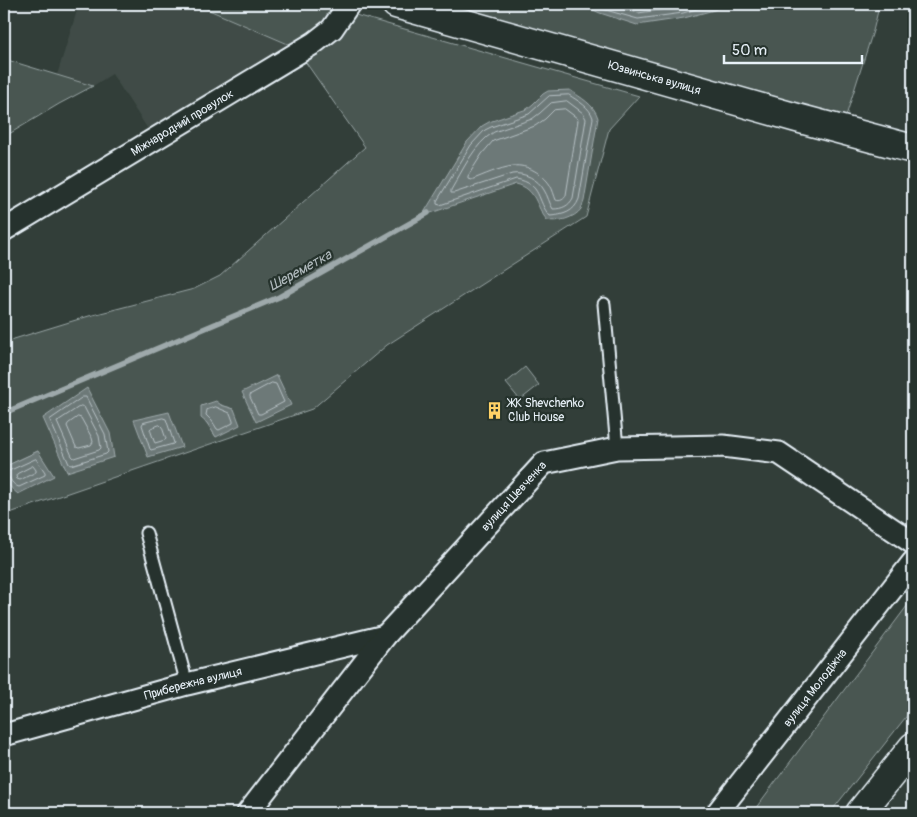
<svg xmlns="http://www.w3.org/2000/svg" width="917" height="817" font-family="Pangolin,sans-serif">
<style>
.built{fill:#3f4b46}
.green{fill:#495651;stroke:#98a4a4;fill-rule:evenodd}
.water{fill:#6d7978;stroke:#9ea9ab}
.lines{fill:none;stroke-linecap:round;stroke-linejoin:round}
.shore{stroke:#b7c1c5;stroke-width:1}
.stream{stroke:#9ea9ab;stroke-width:5.5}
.lane-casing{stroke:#e8f1f8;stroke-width:15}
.street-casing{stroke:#e8f1f8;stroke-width:25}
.secondary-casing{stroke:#e8f1f8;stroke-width:31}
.lane{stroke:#26332d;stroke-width:11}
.street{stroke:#26332d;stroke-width:21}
.secondary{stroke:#26332d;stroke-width:28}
.labels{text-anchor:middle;stroke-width:4.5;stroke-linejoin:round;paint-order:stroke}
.street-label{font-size:12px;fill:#e8f1f8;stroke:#26332d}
.poi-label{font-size:12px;fill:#e8f1f8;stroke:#26332d;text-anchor:start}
.water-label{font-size:14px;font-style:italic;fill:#b1bbbe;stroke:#26332d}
</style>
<rect width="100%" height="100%" fill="#323e39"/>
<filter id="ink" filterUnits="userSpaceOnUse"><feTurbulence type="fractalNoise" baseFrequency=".02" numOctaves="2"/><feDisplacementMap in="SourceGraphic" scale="10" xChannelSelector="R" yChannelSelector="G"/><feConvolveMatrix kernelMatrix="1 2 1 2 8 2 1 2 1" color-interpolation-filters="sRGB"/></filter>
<g filter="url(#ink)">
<!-- built -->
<path class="built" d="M79,4H195L295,47L151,134L112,74L93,86L57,75Z"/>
<!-- green -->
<path class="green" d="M195,4H317L639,96L609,129L586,217L387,345L312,409L4,515V474L8,486L38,451L4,467V345L14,339L89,316L194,289L220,276L365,147L295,47ZM216,402L221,405L234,409L216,437L207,423Z
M442,4H878V11L873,31L846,116L640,67Z
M4,59L93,86L59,104L4,137Z
M525,367L539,385L520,400L506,383Z
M913,598V708L830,813H752Z"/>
<!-- water -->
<path class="water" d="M579,4H726L714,10L684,18L637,25L600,13Z
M570,90C581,98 594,104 598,118L584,201C583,204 582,206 581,209C575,218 557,223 547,220C535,206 537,189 516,184L422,216L467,142L482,126L489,122L527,109L533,104L543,94L548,91Z
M277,375L291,405L256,422L242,392Z
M87,388L110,433L114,457L67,472L43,418Z
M216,401L221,405L234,409L240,425L216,437L207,423L201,418V406Z
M169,412L182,447L148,457L134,420Z
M38,451L54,476L18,494C8,486 4,481 4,467Z"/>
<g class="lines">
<!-- shore -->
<path class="shore" d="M590,4L602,9L638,19L683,13L714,4
M607,4L638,13L681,7L692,4
M569,95C578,101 590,107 593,118L579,199C574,212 564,215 550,216C536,201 543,184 516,179L440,205L437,204V201L471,145L485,130L491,127L529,114L549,96Z
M567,101L583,113L586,119L573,198C569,206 562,209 553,209C549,203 548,196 544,190C538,179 524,172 512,174L454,193H451V190C463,170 474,144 494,132L532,119L540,113L551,103Z
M565,109L577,118L578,120L566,195C565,199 560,202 556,200C554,195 553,190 550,185C543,174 527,164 513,166C499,168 484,175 471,180L468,179V176L482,154L493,141L535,126L545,119L554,110Z
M272,383L276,384L284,402L261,414H258L250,397V395Z
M83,397H86L105,434L108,452L106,454L71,465L69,464L50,420Z
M81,406L84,407L99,436L101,448L99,450L74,458L72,456L57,422Z
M216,407L230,413L233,421V423L219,430L217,429L212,421L206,415L207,410Z
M78,417L81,418L92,438L93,442L91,445L79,448L76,447L67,426L68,424Z
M163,418L166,419L174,443L173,444L151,450L150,449L142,425L143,423Z
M160,425L162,427L166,439L165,440L155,443L154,441L150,429L151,428Z
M36,459L45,472V475L19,487C12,485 11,479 6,474L7,472Z
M33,466L36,470V472L20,480L17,479L16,476L17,474Z"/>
<!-- stream -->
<path class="stream" d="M4,413L279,297L428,213"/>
<defs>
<path id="lane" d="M604,304L617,448
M146,533L187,684"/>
<g id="street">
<path id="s1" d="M4,230L314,43L332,29L349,4"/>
<path id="s2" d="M4,735L187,684L385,636"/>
<path id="s3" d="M248,813L385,636L544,463L617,448L723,446L779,453L913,543"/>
<path id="s4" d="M717,813L913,562"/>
</g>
<g id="secondary">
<path id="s5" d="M396,4L797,118L913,149"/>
<path d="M860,813L913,747"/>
</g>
</defs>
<!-- lane casing -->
<use href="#lane" class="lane-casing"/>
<!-- street casing -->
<use href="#street" class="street-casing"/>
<!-- secondary casing -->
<use href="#secondary" class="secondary-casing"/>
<!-- lane -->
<use href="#lane" class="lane"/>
<!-- street -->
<use href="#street" class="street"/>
<!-- secondary -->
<use href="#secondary" class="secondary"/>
</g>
</g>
<!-- icons -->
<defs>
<symbol id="building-bare" viewBox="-9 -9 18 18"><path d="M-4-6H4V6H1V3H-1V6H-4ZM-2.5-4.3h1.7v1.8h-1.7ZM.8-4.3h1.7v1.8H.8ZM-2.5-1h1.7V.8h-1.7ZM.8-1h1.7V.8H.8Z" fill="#ffd166" stroke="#26332d" stroke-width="2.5" paint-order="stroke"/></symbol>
</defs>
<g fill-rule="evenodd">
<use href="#building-bare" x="482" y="398" width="25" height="25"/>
</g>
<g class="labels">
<!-- street labels -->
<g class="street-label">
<text dy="4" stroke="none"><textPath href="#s5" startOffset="269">Юзвинська вулиця</textPath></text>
<text dy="4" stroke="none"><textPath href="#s1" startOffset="208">Міжнародний провулок</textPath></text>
<text dy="4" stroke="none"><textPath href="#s3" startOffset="414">вулиця Шевченка</textPath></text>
<text dy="4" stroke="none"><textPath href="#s2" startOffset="196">Прибережна вулиця</textPath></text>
<text dy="4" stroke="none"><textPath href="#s4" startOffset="159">вулиця Молодіжна</textPath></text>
</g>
<!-- poi labels -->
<g class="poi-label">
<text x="508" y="407">ЖК Shevchenko<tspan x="508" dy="14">Club House</tspan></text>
</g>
<!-- water labels -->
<g class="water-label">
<text transform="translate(300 270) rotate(-29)" y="5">Шереметка</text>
</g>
</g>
<!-- margin -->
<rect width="917" height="817" fill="none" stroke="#26332d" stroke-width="20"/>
<rect x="10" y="10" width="897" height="797" fill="none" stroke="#e8f1f8" stroke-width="2" filter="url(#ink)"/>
<!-- scale -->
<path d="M724 55v8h138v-8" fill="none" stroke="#e8f1f8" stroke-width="2.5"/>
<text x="732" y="55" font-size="15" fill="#e8f1f8" stroke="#26332d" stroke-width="4" paint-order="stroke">50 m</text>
</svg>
